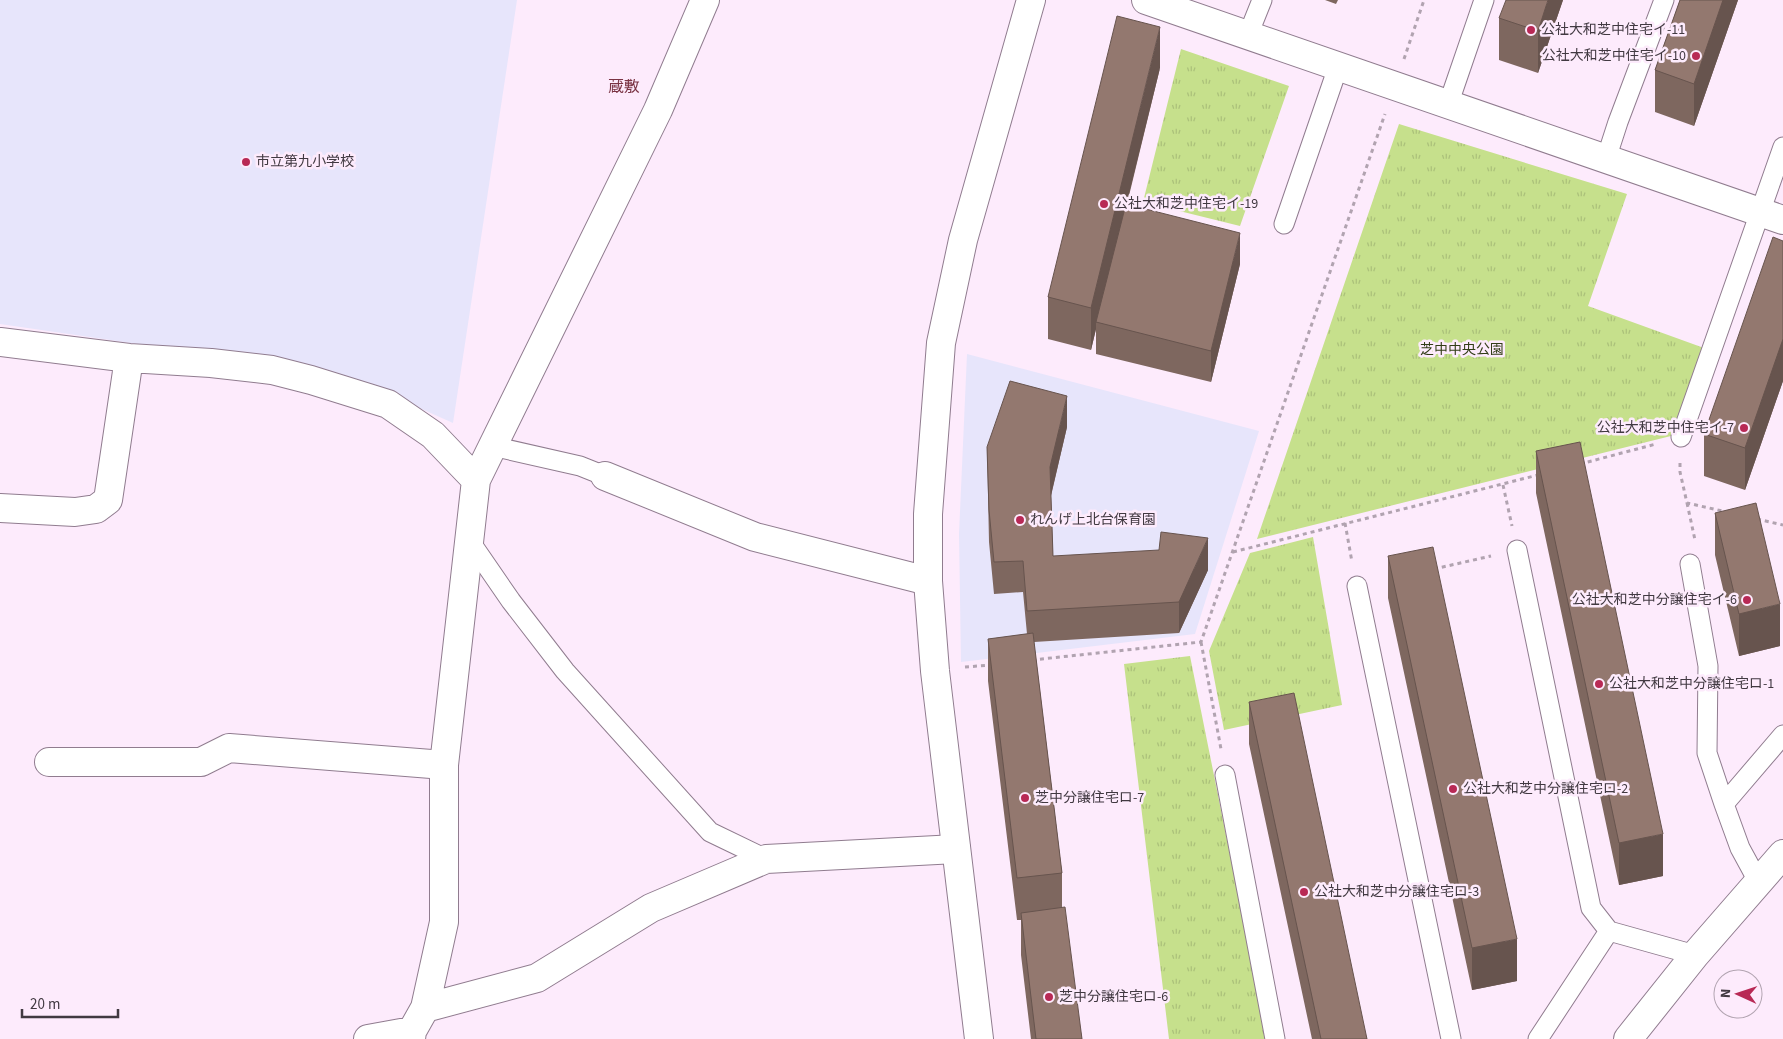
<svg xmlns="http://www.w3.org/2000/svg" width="1783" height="1039" viewBox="0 0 1783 1039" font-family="'Source Sans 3','Noto Sans JP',sans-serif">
<defs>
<pattern id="grass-tufts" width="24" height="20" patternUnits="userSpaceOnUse" patternTransform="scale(1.25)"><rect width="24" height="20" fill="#c6e08c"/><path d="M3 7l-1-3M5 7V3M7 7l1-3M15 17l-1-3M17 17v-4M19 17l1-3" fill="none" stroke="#abc17a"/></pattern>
</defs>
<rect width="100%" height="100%" fill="#fdebfc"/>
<path fill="#e7e5fb" d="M0,0H517L453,423L368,385L234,358L0,324Z
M967,354L1259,431L1195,634L961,662L959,534Z"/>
<path fill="url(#grass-tufts)" d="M1181,49L1289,86L1240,226L1143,202Z
M1399,124L1627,194L1588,306L1704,348L1675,435L1257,539Z
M1313,537L1342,705L1224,730L1209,651L1250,553Z
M1190,656L1267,1039H1169L1124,664Z"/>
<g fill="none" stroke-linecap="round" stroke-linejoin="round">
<defs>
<path id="service" d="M1248,35L1262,0
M1448,105L1484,0
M1606,159L1618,122L1664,0
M1284,224L1338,67
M1681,437L1783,147
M492,446L580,466L605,476
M469,540L511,601L565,671L710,832L766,859
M1517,550L1591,908L1609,931
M1690,564L1708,666L1707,753L1724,804
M1357,586L1451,1039
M1225,775L1275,1039
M1759,883L1740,848L1724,804L1783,735
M1538,1039L1609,931L1695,955"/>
<path id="minor" d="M0,342L129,358L211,363L272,370L311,380L388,404L433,435L476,480
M605,476L755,537L928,581
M0,508L75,512L96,509L108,500L129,358
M49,762H201L229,748L444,765
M425,1008L537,978L651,908L766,859L956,849
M368,1039L412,1031
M411,1039L412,1031L425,1008L444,922V765L476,480L658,110L705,0"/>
<path id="tertiary" d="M1146,0L1783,220
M979,1039L935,671L928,581V514L941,343L963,240L1031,0
M1628,1039L1695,955L1783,854"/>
</defs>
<use href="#service" stroke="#907c8f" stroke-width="21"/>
<use href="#minor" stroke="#907c8f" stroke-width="30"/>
<use href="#tertiary" stroke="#907c8f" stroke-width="30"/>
<path stroke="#b1a3b0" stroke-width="3" stroke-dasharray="4 4" stroke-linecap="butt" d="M1404,59L1424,0
M1680,463V472L1687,503L1727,512
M1580,464L1656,444
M1503,485L1512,526
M1687,503L1695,540
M1757,519L1783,525
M1345,523L1352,562
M1233,552L1538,475
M1434,569L1491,556
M1201,642L1221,749
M1032,660L1201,642L1385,114
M965,667L991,665"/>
<use href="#service" stroke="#fff" stroke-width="19"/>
<use href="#minor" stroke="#fff" stroke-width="28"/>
<use href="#tertiary" stroke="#fff" stroke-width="28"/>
</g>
<path fill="#7e675f" d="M1325,0H1338L1336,4Z
M1563,0L1538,73L1499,60V18Z
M1680,0H1738L1694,126L1655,112V70Z
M1160,68L1127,204L1240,264L1211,382L1096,354V329L1091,350L1048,339V297Z
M1783,241V381L1745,490L1704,476V434Z
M1067,427L1051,496L1053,556L1208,570L1179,633L1034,642L1062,873V907L1082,1039H1031L1021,955V920H1017L988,681V639L1027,634L1023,592L994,594L989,542L987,447Z
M1536,451L1663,876L1619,885L1536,493Z
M1715,513L1780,646L1739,656L1715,555Z
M1388,556L1517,981L1472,990L1388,598Z
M1249,702L1367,1039H1312L1249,744Z"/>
<path fill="#67544e" d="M1548,0H1563L1538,73V31Z
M1723,0H1738L1694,126V84Z
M1160,27V68L1097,323L1096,322V329L1091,350V308Z
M1240,233V264L1211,382V351Z
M1783,339V381L1745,490V448Z
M1067,396V427L1050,499V467Z
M1208,538V570L1179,633V602Z
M1780,604V646L1739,656V614Z
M1663,834V876L1619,885V843Z
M1517,939V981L1472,990V948Z"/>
<path fill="#93786f" stroke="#67544e" d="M1506,0H1548L1538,31L1499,18Z
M1680,0H1723L1694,84L1655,70Z
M1117,16L1160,27L1091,308L1048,297Z
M1126,204L1240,233L1211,351L1096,322Z
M1773,237L1783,241V339L1745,448L1704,434Z
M1010,381L1067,396L1050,467L1053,556L1159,550L1161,532L1208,538L1179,602L1027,611L1023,561L994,562L989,510L987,447Z
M1580,442L1663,834L1619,843L1536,451Z
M1756,503L1780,604L1739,614L1715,513Z
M1433,547L1517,939L1472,948L1388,556Z
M1033,633L1062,873L1017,878L988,639Z
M1294,693L1367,1039H1321L1249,702Z
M1065,907L1082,1039H1036L1021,913Z"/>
<g fill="#b82955" stroke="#fdebfc" stroke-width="2">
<circle cx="1531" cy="30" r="5"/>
<circle cx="1696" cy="56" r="5"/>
<circle cx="246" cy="162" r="5"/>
<circle cx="1104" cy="204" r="5"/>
<circle cx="1744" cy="428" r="5"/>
<circle cx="1020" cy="520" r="5"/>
<circle cx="1747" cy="600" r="5"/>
<circle cx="1599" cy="684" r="5"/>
<circle cx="1453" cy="789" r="5"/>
<circle cx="1025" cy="798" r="5"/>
<circle cx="1304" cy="892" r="5"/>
<circle cx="1049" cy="997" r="5"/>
</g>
<g text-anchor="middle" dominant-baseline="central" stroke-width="5" stroke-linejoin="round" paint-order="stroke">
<g font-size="14" fill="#413941" stroke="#fdebfc" text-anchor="start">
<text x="1541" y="30">公社大和芝中住宅イ-11</text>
<text x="1686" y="56" text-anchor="end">公社大和芝中住宅イ-10</text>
<text x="256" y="162">市立第九小学校</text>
<text x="1114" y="204">公社大和芝中住宅イ-19</text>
<text x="1734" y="428" text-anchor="end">公社大和芝中住宅イ-7</text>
<text x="1030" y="520">れんげ上北台保育園</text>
<text x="1737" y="600" text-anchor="end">公社大和芝中分譲住宅イ-6</text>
<text x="1609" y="684">公社大和芝中分譲住宅ロ-1</text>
<text x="1463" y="789">公社大和芝中分譲住宅ロ-2</text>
<text x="1035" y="798">芝中分譲住宅ロ-7</text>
<text x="1314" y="892">公社大和芝中分譲住宅ロ-3</text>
<text x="1059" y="997">芝中分譲住宅ロ-6</text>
</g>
<g font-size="14" fill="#323d16" stroke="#fdebfc">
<text x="1462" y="350">芝中中央公園</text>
</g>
<g font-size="16" fill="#7a3343" stroke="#fdebfc">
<text x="624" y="87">蔵敷</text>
</g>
</g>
<g transform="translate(1738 994) rotate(273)"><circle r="24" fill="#fdebfc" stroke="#b2a4b1"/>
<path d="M0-4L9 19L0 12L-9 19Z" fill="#b82955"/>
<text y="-8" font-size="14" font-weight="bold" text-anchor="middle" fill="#413941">N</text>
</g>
<path d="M22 1009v8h96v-8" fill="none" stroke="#413941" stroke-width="2.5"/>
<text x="30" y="1009" font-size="15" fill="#413941" stroke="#fdebfc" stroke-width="4" paint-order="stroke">20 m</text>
</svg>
